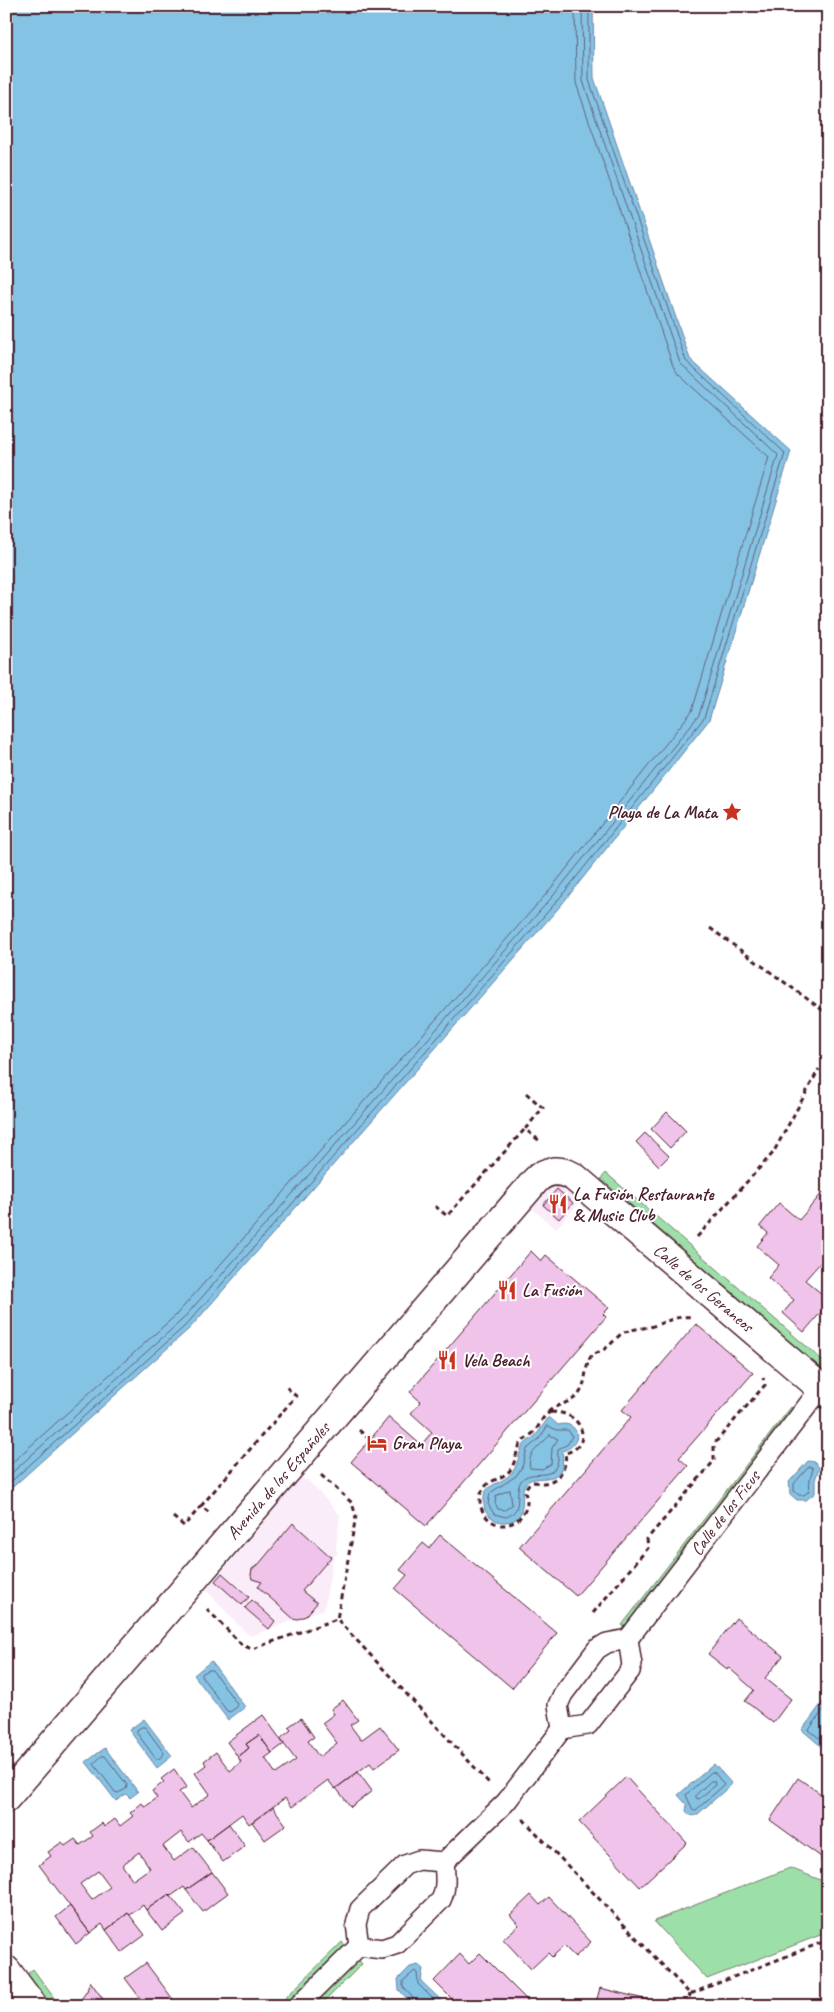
<svg xmlns="http://www.w3.org/2000/svg" width="834" height="2012" viewBox="0 0 834 2012" font-family="Caveat,sans-serif">
<rect width="100%" height="100%" fill="#fff"/>
<filter id="ink" filterUnits="userSpaceOnUse"><feTurbulence type="fractalNoise" baseFrequency=".02" numOctaves="2"/><feDisplacementMap in="SourceGraphic" scale="10" xChannelSelector="R" yChannelSelector="G"/><feConvolveMatrix kernelMatrix="1 2 1 2 8 2 1 2 1" color-interpolation-filters="sRGB"/></filter>
<g filter="url(#ink)">
<path fill="#faedf9" d="M545,1184L562,1185L582,1199L556,1229L524,1202Z
M301,1478L309,1481L340,1515L336,1548L338,1553L333,1558L324,1609L251,1636L246,1633L206,1590Z"/>
<path fill="#9ddfa9" stroke="#747f6a" d="M606,1173L828,1365V1376L601,1179Z
M791,1407L795,1410L626,1628L622,1625Z
M790,1868L828,1883V1932L707,1979L654,1921Z
M342,1942L347,1948L289,2006H277Z
M357,1958L362,1964L320,2006H309Z
M33,1969L60,2006H49L26,1975Z"/>
<path fill="#85c3e5" stroke="#6d819b" d="M6,6H593L594,78L690,359L791,451L709,720L562,904L190,1328L6,1493Z
M549,1417L558,1425C579,1419 585,1445 562,1451C568,1490 535,1472 526,1483C517,1493 532,1522 504,1522C495,1522 490,1517 485,1510C478,1480 501,1488 513,1471C519,1463 518,1454 523,1446C526,1441 531,1440 535,1436C540,1431 544,1423 549,1417Z
M808,1461L815,1462L819,1468L815,1480V1493L806,1500H797L790,1494L789,1482Z
M211,1661L245,1707L228,1720L194,1675Z
M828,1695V1737L821,1746L802,1730Z
M144,1719L172,1756L157,1768L129,1730Z
M105,1748L138,1792L130,1798L126,1794L116,1801L86,1762Z
M714,1764L732,1784L698,1814C693,1817 690,1816 686,1811L687,1805L678,1795Z
M418,1965L423,1969L421,1981L445,2004L443,2006H414L399,1990L398,1979L410,1967Z"/>
<g fill="none" stroke-linecap="round" stroke-linejoin="round">
<path stroke="#626175" stroke-width="1" d="M548,1426L557,1430H568L572,1436L568,1444L558,1449C557,1454 559,1459 557,1464C551,1482 530,1468 521,1481C513,1494 525,1510 506,1517L494,1514L488,1504L490,1493L516,1476L522,1467L527,1449L539,1439Z
M550,1435L558,1439L552,1448L551,1464L542,1469L530,1468C526,1453 542,1445 550,1435Z
M809,1467H812L813,1469L810,1479L809,1491L804,1495H799L794,1491V1484Z
M6,1468L176,1315L548,892L692,711L769,457L678,374L673,366L576,83L575,6
M6,1478L182,1320L553,896L699,715L778,455L680,363L583,81L582,6
M6,1486L186,1325L558,900L704,718L785,453L686,361L589,80V6
M510,1490L512,1505L505,1510L498,1509L495,1503L496,1496Z
M209,1670H212L237,1704V1707L230,1712L227,1711L202,1677V1674Z
M828,1703L809,1730L819,1738L828,1735
M142,1727H145L164,1753L159,1759H156L137,1733V1730Z
M102,1756H105L127,1785L126,1789L118,1793L115,1792L94,1764Z
M712,1772L715,1773L724,1785L696,1810H693L686,1795Z
M711,1781H714L715,1785L699,1799L696,1798V1795Z
M417,2006L416,2001L403,1987V1981L415,1971L417,1973L418,1984L440,2006"/>
</g>
<path fill="#f0c4ea" stroke="#4a1f2b" fill-rule="evenodd" d="M667,1112L686,1131L670,1148L651,1129Z
M645,1133L669,1156L659,1166L636,1142Z
M557,1189L573,1203L559,1219L543,1205Z
M823,1192L828,1196V1254L805,1280L828,1299V1304L804,1332L783,1313L794,1300L768,1278L779,1265L757,1246L768,1233L760,1226L779,1203L799,1220Z
M531,1251L541,1261L546,1255L609,1308L603,1314L606,1317L426,1526L351,1462L389,1417L421,1445L432,1432L411,1413L421,1402L410,1392Z
M696,1324L753,1373L679,1458L688,1466L576,1596L519,1547L631,1417L622,1410Z
M293,1523L331,1557L302,1591L317,1603L306,1616L295,1620L258,1587L262,1582L252,1579L251,1575L252,1569L259,1564Z
M440,1535L557,1633L512,1688L395,1589L407,1575L400,1570L423,1543L429,1548Z
M222,1573L249,1597L242,1605L215,1581Z
M252,1600L275,1621L269,1629L245,1608Z
M736,1618L783,1656L765,1678L791,1699L773,1723L745,1701L754,1690L728,1667L727,1669L708,1654Z
M343,1700L358,1720L350,1725L361,1740L380,1726L399,1750L374,1768L370,1763L335,1789L328,1780L292,1807L285,1798L249,1824L242,1814L207,1840L201,1833L189,1842L181,1832L163,1846L174,1861L193,1847L212,1872L186,1890L184,1887L171,1896L169,1894L146,1910L143,1905L130,1915L128,1913L106,1930L102,1924L90,1933L39,1865L51,1856L48,1852L62,1842L65,1846L75,1839L80,1845L93,1836L90,1832L102,1823L104,1827L115,1819L120,1826L133,1816L130,1813L142,1803L145,1807L157,1798L152,1791L164,1782L161,1779L174,1769L187,1787L179,1792L191,1808L210,1794L195,1773L206,1765L204,1761L216,1752L230,1771L241,1762L238,1757L249,1748L246,1744L259,1735L272,1753L265,1758L276,1774L296,1760L280,1739L291,1730L288,1727L301,1718L314,1737L308,1741L319,1757L337,1743L322,1723L334,1714L331,1709ZM139,1852L150,1868L133,1880L122,1865ZM98,1871L110,1887L92,1900L80,1884Z
M263,1715L284,1744L272,1753L259,1735L246,1744L249,1748L238,1757L227,1742Z
M358,1772L372,1791L351,1807L336,1788Z
M626,1777L687,1843L640,1887L579,1822Z
M798,1778L828,1799V1867L821,1862V1857L770,1820Z
M273,1807L286,1825L265,1840L252,1822Z
M229,1824L245,1846L223,1862L207,1840Z
M212,1872L228,1893L203,1912L186,1890Z
M169,1894L185,1914L162,1931L146,1910Z
M531,1895L540,1905L549,1897L591,1942L575,1957L564,1946L552,1957L548,1953L531,1969L503,1939L519,1925L510,1915Z
M70,1906L90,1933L76,1944L56,1917Z
M128,1913L145,1935L122,1952L106,1930Z
M480,1953L533,2006H459L434,1981L460,1954L469,1964Z
M146,1963L178,2006H146L125,1978Z
M90,1981L108,2006H76L87,1991Z
M600,1988L656,2002L655,2006H595Z"/>
<g fill="none" stroke-linecap="round" stroke-linejoin="round">
<defs>
<g id="lane">
<path id="s1" d="M628,1639L821,1388"/>
<path d="M628,1639L632,1665L630,1671L588,1725L562,1729L558,1705L563,1694L597,1649L607,1643Z"/>
<path d="M419,1860L444,1862C445,1875 447,1888 441,1900L397,1944L382,1949L359,1946L356,1924L360,1909L405,1865Z"/>
<path d="M444,1862L506,1802L562,1729"/>
<path d="M298,2006L359,1946"/>
</g>
<g id="street">
<path id="s2" d="M6,1798L535,1181C546,1169 561,1169 574,1177L828,1394"/>
<path d="M6,1970L33,2006"/>
</g>
</defs>
<use href="#lane" stroke="#4a1f2b" stroke-width="22"/>
<use href="#street" stroke="#4a1f2b" stroke-width="31"/>
<path stroke="#4a1f2b" stroke-width="3" stroke-dasharray="5 4" stroke-linecap="butt" d="M710,928L828,1014
M526,1093L543,1108L525,1129L541,1142
M435,1206L447,1216L525,1129
M697,1237L773,1153L819,1069
M548,1412C558,1403 570,1404 578,1395C587,1385 584,1369 590,1358C593,1353 598,1353 603,1350C610,1346 614,1340 620,1335C630,1328 640,1329 650,1327C664,1323 677,1315 691,1317
M551,1412C558,1412 565,1413 571,1417C588,1428 585,1449 565,1453C568,1467 559,1481 544,1483C540,1483 536,1482 532,1482C529,1483 526,1487 525,1491C525,1494 527,1498 527,1502C527,1514 514,1526 502,1525C484,1523 474,1502 484,1488C492,1477 508,1479 513,1465C516,1459 516,1453 519,1447C522,1440 527,1438 532,1434C540,1428 541,1415 551,1412Z
M359,1430L370,1440
M321,1475L352,1503L356,1516L337,1619
M201,1506L296,1396L285,1386
M173,1517L184,1526L201,1506L211,1514
M207,1609L242,1645L252,1649L337,1619L490,1784
M593,1613L648,1548L647,1539L714,1461V1444L765,1385L763,1378
M523,1819L690,1994L828,1940
M687,2006L690,1994"/>
<use href="#lane" stroke="#fff" stroke-width="19"/>
<use href="#street" stroke="#fff" stroke-width="28"/>
</g>
</g>
<defs>
<symbol id="sight-bare" viewBox="-9 -9 18 18"><path d="M0-6L1.8-2.2L6-1.7L2.9 1.2L3.7 5.4L0 3.3L-3.7 5.4L-2.9 1.2L-6-1.7L-1.8-2.2Z" fill="#c8321e" stroke="#fff" stroke-width="2.5" paint-order="stroke"/></symbol>
<symbol id="restaurant-bare" viewBox="-9 -9 18 18"><path d="M-5-6h1v4h1v-4h1v4h1v-4h1v5L-1.5 .5V6h-2V.5L-5-1ZM5-6V6H3V1.5H1.5Q1.5-4 5-6Z" fill="#c8321e" stroke="#fff" stroke-width="2.5" paint-order="stroke"/></symbol>
<symbol id="hotel-bare" viewBox="-9 -9 18 18"><path d="M-6-4.5h1.5V1H6V5H4.5V3h-9V5H-6ZM-4 0a1.8 1.8 0 1 1 3.6 0ZM.5 0V-2.5h3Q6-2.5 6 0Z" fill="#c8321e" stroke="#fff" stroke-width="2.5" paint-order="stroke"/></symbol>
</defs>
<g fill-rule="evenodd">
<use href="#sight-bare" x="718" y="798" width="28" height="28"/>
<use href="#restaurant-bare" x="544" y="1190" width="28" height="28"/>
<use href="#restaurant-bare" x="493" y="1276" width="28" height="28"/>
<use href="#restaurant-bare" x="433" y="1346" width="28" height="28"/>
<use href="#hotel-bare" x="363" y="1429" width="28" height="28"/>
</g>
<g text-anchor="middle" dominant-baseline="central" stroke-width="4" stroke-linejoin="round" paint-order="stroke">
<g font-size="18" font-weight="bold" fill="#4a1f2b" stroke="#fff" text-anchor="start">
<text x="717" y="812" text-anchor="end">Playa de La Mata</text>
<text x="573" y="1194">La Fusión Restaurante<tspan x="573" dy="21">&amp; Music Club</tspan></text>
<text x="522" y="1290">La Fusión</text>
<text x="462" y="1360">Vela Beach</text>
<text x="392" y="1443">Gran Playa</text>
</g>
<g font-size="18" fill="#4a1f2b" stroke="#fff">
<text stroke="none"><textPath href="#s2" startOffset="1026">Calle de los Geraneos</textPath></text>
<text stroke="none"><textPath href="#s2" startOffset="418">Avenida de los Españoles</textPath></text>
<text stroke="none"><textPath href="#s1" startOffset="159">Calle de los Ficus</textPath></text>
</g>
</g>
<rect width="834" height="2012" fill="none" stroke="#fff" stroke-width="25"/>
<rect x="12" y="12" width="809" height="1987" fill="none" stroke="#4a1f2b" stroke-width="2" filter="url(#ink)"/>
</svg>
